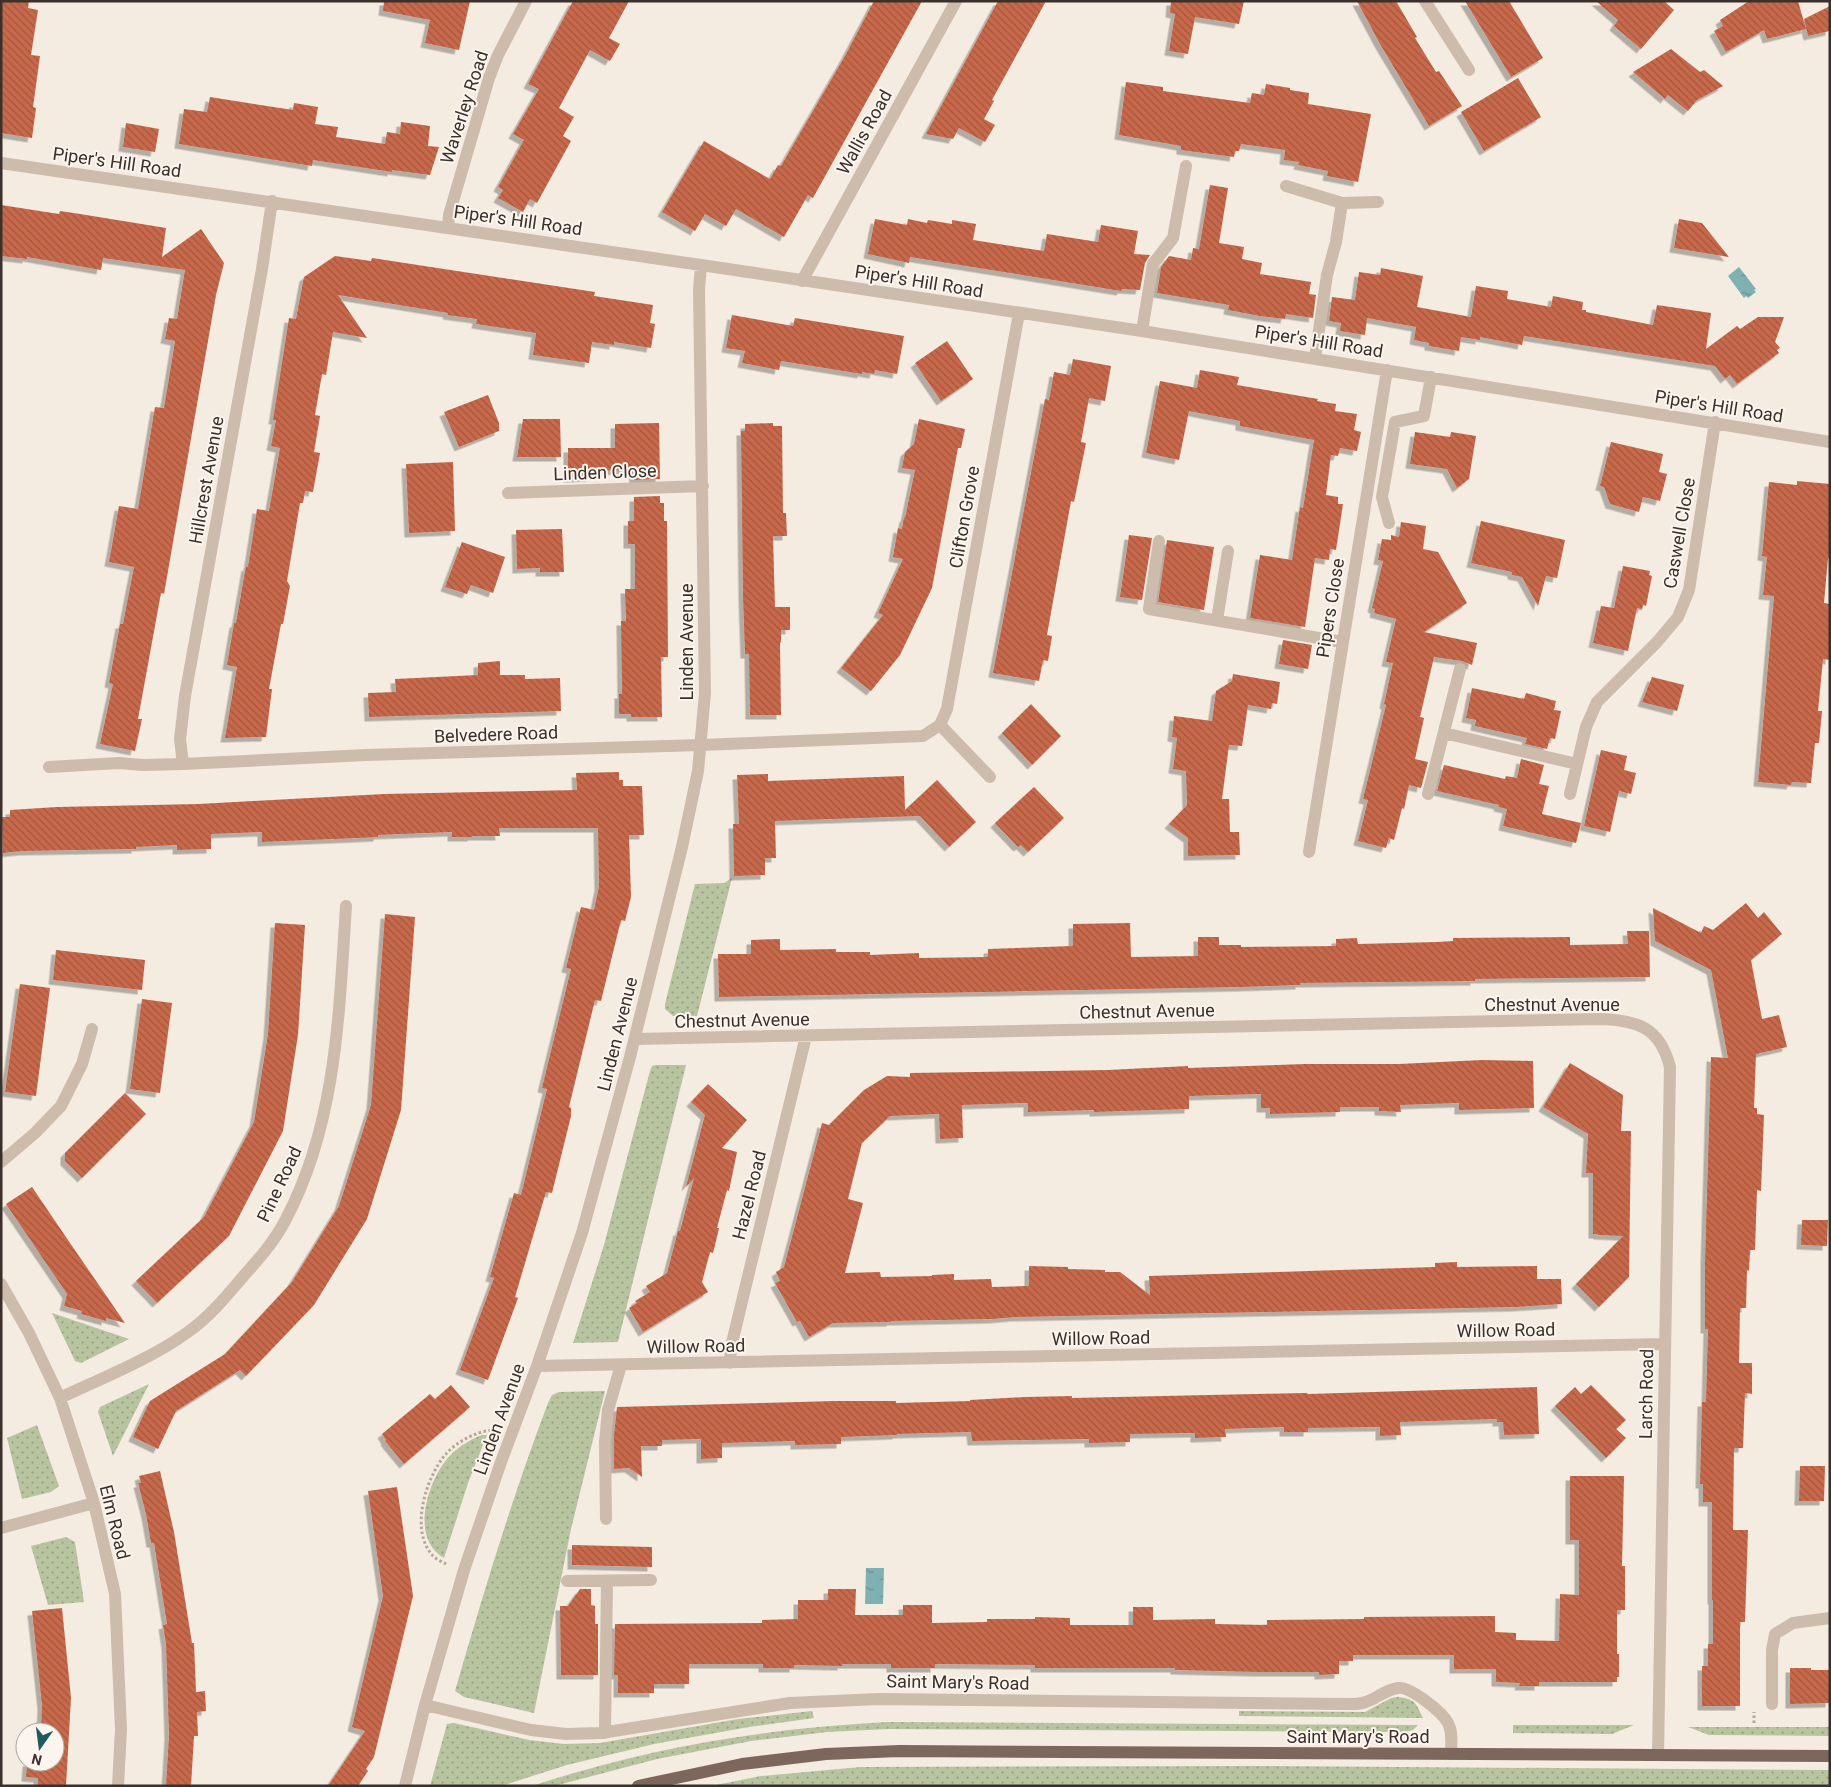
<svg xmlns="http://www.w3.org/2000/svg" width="1831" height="1787" viewBox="0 0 1831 1787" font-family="Roboto,sans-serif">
<defs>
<pattern id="grass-dots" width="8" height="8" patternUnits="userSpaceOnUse" patternTransform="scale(1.25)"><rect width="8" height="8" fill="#b8c4a0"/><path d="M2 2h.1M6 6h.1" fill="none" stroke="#97a083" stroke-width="1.8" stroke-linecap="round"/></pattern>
<pattern id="water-ripples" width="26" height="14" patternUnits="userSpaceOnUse" patternTransform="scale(1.25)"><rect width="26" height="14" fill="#7fb0b2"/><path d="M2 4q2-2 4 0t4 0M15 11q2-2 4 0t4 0" fill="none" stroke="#699091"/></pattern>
<pattern id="building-back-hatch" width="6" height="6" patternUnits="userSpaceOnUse" patternTransform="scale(1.25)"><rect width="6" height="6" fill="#c8694b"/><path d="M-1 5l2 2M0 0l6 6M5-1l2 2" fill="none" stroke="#a4573f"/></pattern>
<filter id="shadow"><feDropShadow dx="-4.5" dy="4.5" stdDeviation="0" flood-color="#0004"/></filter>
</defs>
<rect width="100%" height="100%" fill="#f4ebe1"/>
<path fill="url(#grass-dots)" d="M732,878L697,1016H673L665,1009V1004L695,884L724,883Z
M656,1065H686L618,1342L573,1343L604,1245L650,1071L652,1066Z
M52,1313L129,1339L81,1363L75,1361Z
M149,1384L113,1456L98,1412L100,1407Z
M605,1391L571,1529L534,1713L464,1697L455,1691C483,1594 512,1498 548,1403L552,1395L559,1392Z
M37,1425L59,1486L51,1492L22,1499L7,1438Z
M482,1435H487L468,1483L444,1558C410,1539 427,1483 447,1459C456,1448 469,1440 482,1435Z
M66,1537L75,1542L84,1602L48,1605L31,1546Z
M1398,1697C1416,1699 1416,1704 1423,1718L1239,1716V1711L1365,1712L1391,1698Z
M812,1711L814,1718L749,1727L654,1744L567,1765L501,1786H430L447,1724L454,1723L529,1740L564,1744L600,1743L738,1719Z
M887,1722L1418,1725L1413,1730L1405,1732L888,1729L827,1732L751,1741L657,1759L554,1786H532C646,1748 767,1728 887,1722Z
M1513,1725H1634L1612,1734L1513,1733Z
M1688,1727H1830V1736L1709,1735Z
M1256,1766L1830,1770V1786H711L761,1776L861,1767Z"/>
<path fill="url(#water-ripples)" d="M1739,267L1756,289L1754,290L1756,292L1748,298L1746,296L1744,298L1728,276Z
M866,1568H884L883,1604H865Z"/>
<path fill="url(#building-back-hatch)" filter="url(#shadow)" d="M1,1H29L28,8L38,10L31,55L40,56L33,107L36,108L32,138L1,133Z
M384,1H470L459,50L425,43L430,20L383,11Z
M573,1H629L609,38L620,44L610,61L590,50L559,108L574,117L563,136L571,141L537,203L530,199L523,212L498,198L503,190L498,187L524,140L513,134L539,89L528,84Z
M874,1H922L813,198L808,195L784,237L736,209L726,226L705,214L695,231L662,212L704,141L770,179L778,165L781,166L845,56Z
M998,1H1046L992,100L994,101L984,119L995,125L985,142L959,128L953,139L926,134Z
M1171,1H1244L1239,24L1195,17L1188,54L1169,51L1175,14L1170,13Z
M1357,1H1396L1417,37L1415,38L1436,72L1439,71L1462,106L1429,126L1380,44Z
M1465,1H1509L1543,58L1511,77Z
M1596,1H1664L1674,10L1641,49L1614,26L1618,20Z
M1749,1H1798L1806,29L1767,39L1764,30L1726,52L1714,31L1723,26L1720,20Z
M1830,6V31L1808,36L1804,19Z
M1671,49L1700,72L1704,70L1723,86L1697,100L1688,111L1668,95L1665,99L1633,72Z
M1518,78L1541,117L1484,151L1461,112Z
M1126,82L1163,87V91L1250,103L1252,93L1264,95L1266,84L1290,88V90L1309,93L1308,104L1371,114L1358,182L1327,176L1328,171L1298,165L1299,162L1284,160L1285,150L1241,144L1239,151H1235L1234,157L1181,150V146L1119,135Z
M210,97L293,110L294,103L318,107L315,124L338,127L336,137L385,144L387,132L400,134L401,122L430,126L428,146L439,147L430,175L392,170V172L313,160L312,166L179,144L184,109L207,112Z
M126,123L159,129L155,152L123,147Z
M1210,185L1228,188L1219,243L1244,247L1242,259L1262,263L1260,274L1311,282L1309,294L1316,295L1313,318L1286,314L1285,319L1260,316L1228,310L1229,305L1157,293L1161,267L1169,256L1191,260L1193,248L1199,249Z
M1,205L59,214L60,211L80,214L166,228L162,257L201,229L224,263L216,295L164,594L161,593L138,719H142L135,751L100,744L113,684L109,683L120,624H123L134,567L109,562L119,506L138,509L155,407L164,408L169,378L175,341L165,339L169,318L177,319L185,270L103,258L101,270L27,257V259L1,256Z
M875,219L907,225L908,219L927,223L928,220L952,224V220L976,224L973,240L1044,251L1047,234L1098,242L1101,225L1138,231L1134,254L1150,255L1145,263L1140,290L1122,289L1121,291L910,257L909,263L868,254Z
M1679,219L1702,223L1729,257L1674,248Z
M335,256L371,261L372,258L536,283L595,292L594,296L653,305L650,323L655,324L651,348L614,342V345L592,342L589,363L533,355L536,333L476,324L477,319L447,315L448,313L338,295L367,338L333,332L326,375L322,374L315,415L320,416L314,452L320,453L313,492L305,491L303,503H300L287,581L290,586L283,624H281L269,689H272L266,737L225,738L237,667L227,665L234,623H236L246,566L248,567L257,509L269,511L280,448L271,446L276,420H273L289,318L296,319L304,277Z
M1381,268L1423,276L1417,307L1471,317L1476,286L1508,291L1507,299L1551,307L1553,296L1583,302L1582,310H1586V312L1653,325L1657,305L1711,313L1706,349L1737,326L1740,329L1758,317H1784L1775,342L1780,348L1777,350L1779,353L1737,384L1730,375L1725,379L1715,366L1524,336L1522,345L1480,337V340L1461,337L1459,351L1429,346V343L1414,340L1416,327L1367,318L1365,335L1340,331L1341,323L1329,321L1332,297L1355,300L1359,272L1380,275Z
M732,315L793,326L795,318L904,336L897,374L875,370L874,374L862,372V374L781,361L779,370L742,363L745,351L726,348Z
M947,341L973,379L941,401L915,363Z
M1073,359L1111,366L1105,401L1089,398L1081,442L1086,443L1074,502L1071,501L1047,635L1052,636L1048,661L1043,660L1039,681L993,673L1045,399L1049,400L1054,372L1070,375Z
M1200,370L1239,377L1237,385L1318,399L1317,401L1336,404L1335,411L1357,414L1354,430L1361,432L1357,451L1340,448L1338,456L1331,455L1326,495L1338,497V504H1343L1336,550L1330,549L1329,560L1315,558L1305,627L1250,618L1260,555L1292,560L1300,507L1303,508L1314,440L1240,426V421L1189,411L1179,460L1146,453L1160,381L1197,388Z
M488,395L499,423V431L459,447L444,412Z
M523,419H560L561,457H517Z
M919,419L965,429L961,448H958L932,588L900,655L871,691L841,668L883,615L878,613L903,559L893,557L898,528L902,529L904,517L905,518L915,470L902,468L905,452L914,444Z
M659,423L660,479L634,480L633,470L591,471V477L568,478V448H615V424Z
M773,423V426H782L783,513H786L787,536H773L775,607H790V630H781V642L780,643L781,715H750L749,654H745L743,596L741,431H745V424Z
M1415,432L1450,437L1451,432L1476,436L1469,479L1457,488L1447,469L1410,464Z
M1611,442L1663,454L1659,472L1667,474L1660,501L1643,497L1639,512L1610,504L1604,487L1600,486Z
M453,462L455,531L409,533L406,464Z
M1797,481L1830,484V558H1828L1824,603L1830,604V660L1823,659L1818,711H1822L1819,743H1815L1811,783L1792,782L1791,785L1758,782L1774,596L1763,595L1767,557L1762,556L1769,482L1797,485Z
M660,496V503H664V521H667L668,657H661L662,717H631V714H619V694H622L621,621H626L625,589H635V544H628V521H634V497Z
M1481,521L1565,540L1557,578L1546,576L1538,606L1522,577L1512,575V572L1471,563Z
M1401,522L1426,526L1423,549L1438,552L1467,603L1424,632L1477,643L1472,665L1462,661L1434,657L1420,717L1424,718L1415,759L1428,762L1421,788L1409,785L1404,809L1402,808L1394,840L1389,838L1386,848L1358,841L1368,800L1363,799L1386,705L1384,704L1393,663L1386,662L1396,619L1374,613L1375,609L1372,608L1383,561L1378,560L1382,539L1391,540V535L1399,537Z
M562,529L564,572H540V568L517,569L516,530Z
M1129,535L1152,538L1142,600L1120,597Z
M1167,540L1214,547L1204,610L1158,602Z
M462,542L505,557L493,593L471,585L467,594L445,587Z
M1623,566L1650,571L1649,575L1652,576L1646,606L1643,605L1642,609L1637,608L1628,651L1593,643L1601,606L1614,608Z
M1283,640L1312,645L1308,669L1279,664Z
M500,661V675H525V679L560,678L561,711L369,717L368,693L396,692L395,679L478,675V663Z
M1233,674L1280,682L1277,704L1272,703L1271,709L1248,705L1242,746L1229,745L1222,799H1229L1230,832H1239L1240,855L1188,856V838L1169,824L1187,805L1186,771L1173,769L1177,738L1172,737L1174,716L1212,721L1216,691L1232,681Z
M1652,677L1684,685L1677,711L1642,702Z
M1472,688L1524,699L1526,693L1556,701L1554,710L1561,711L1555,739L1550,738L1547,749L1525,744L1527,738L1475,726L1476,720L1466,718Z
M1031,704L1061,736L1032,765L1002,733Z
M1601,750L1627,756L1624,770L1636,773L1631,794L1619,791L1610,832L1584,826Z
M1521,759L1544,765L1539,784L1549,786L1542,814L1581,823L1576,843L1503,826L1507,809L1498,807L1499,805L1437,791L1444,765L1505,779L1506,776L1517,778Z
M619,772V780H623V786H642L644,835H629L631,897L625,921L621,920L601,1001L595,1000L569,1107L571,1108V1116L552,1193L546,1192L515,1297L518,1298L488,1380L460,1370L494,1278L490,1277L514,1193L521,1195L547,1089L542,1088L571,969L566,968L581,907L594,910L599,886L598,828H499L500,836H472V837H452V832L378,835V837L358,838L262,842V832L211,834V849L177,850V845L136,847V849L23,851L3,853L2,817H10V810L57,807L199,804L384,794L577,790L576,773Z
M768,774V781L904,776L905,810L937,780L976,822L949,847L920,816L775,821L776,858H765V875L734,876L733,824H739L737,775Z
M1034,787L1064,818L1028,852L1021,845L1018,847L995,823Z
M1746,903L1758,918L1764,912L1782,934L1751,960L1762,1019L1779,1015L1787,1047L1756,1054L1754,1108H1757V1114L1764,1115L1761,1191L1757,1190L1755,1250H1750L1749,1271L1747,1270L1746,1308H1740L1739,1363H1752V1394L1745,1393L1743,1448H1734L1733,1530H1748L1745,1622H1740V1706H1702V1666H1708V1644H1713V1600H1712V1502H1703V1484H1700L1702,1402H1706L1708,1329H1705V1262L1711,1057L1728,1058L1711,970L1655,941L1653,908L1701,933L1704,926L1713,930Z
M385,914L415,917L401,1110L367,1219L314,1305L246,1376L240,1370L176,1411L158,1449L133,1437L150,1401L225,1354L292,1282L339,1206L371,1105Z
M275,923L305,925L298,1035L283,1131L229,1236L157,1303L136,1281L204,1217L254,1122L268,1034Z
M1130,923L1131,957L1198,956V937H1219V945H1241V947L1336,946V939L1357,938L1358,944L1437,942L1453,941V938L1570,937V945L1628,944L1627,931H1649L1650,977L1475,979V981L1300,983V985L1241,987L719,997L718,954H751V940L780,939V950L836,949V952H870V955L919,953V958L988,957V949L1073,946V924Z
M56,950L145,960L142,990L53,980Z
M20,984L50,988L36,1096L5,1092Z
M142,999L172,1003L160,1093L130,1089Z
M1482,1060L1533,1061L1534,1108L1459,1110V1103L1400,1105L1401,1112L1379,1111V1107H1340V1112L1270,1114V1108H1261V1094L1189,1096V1109L1094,1112V1110L1028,1112V1103L962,1105L963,1138L940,1139L939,1114L890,1116L862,1143L848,1199L863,1203L845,1273L880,1272L881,1277L932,1276V1275L954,1274V1280L991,1279L992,1287L1029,1286V1266L1068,1267V1269L1105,1270V1272H1120L1150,1295L1149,1276L1435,1267V1263L1457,1262V1267L1537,1266V1279H1561L1562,1304L1516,1307L1015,1317L993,1319L891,1321V1322L833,1323L809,1337L800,1321L797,1322L775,1283L780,1281L776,1272L784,1267L822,1123L829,1125L864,1090L887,1076L910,1077V1073L1108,1070L1188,1066V1068L1305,1064H1399Z
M1570,1063L1623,1095L1621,1131H1631L1629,1277L1599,1307L1576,1284L1623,1236L1598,1235V1234H1593V1173H1586L1588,1134L1543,1107Z
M708,1084L747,1120L722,1148L737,1152L729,1191L727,1190L717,1228H719L716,1241L713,1253L710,1252L702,1282L708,1292L643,1332L629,1308L637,1303L635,1301L650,1292L646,1286L667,1273L678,1231H680L694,1178L686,1187L705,1115L691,1102Z
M125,1093L146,1114L82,1178L65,1161V1153Z
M32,1187L70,1243L125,1323L106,1318V1321L81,1314L82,1311L64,1306L67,1294L6,1204Z
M1802,1220H1828L1827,1246L1801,1245Z
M451,1385L470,1407L404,1464L385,1441L386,1440L382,1434L430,1394L435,1399Z
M1591,1385L1626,1420L1616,1429L1626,1438L1606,1458L1555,1406L1575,1387L1581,1394Z
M1537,1387L1539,1434L1504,1435L1503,1422H1497V1419L1400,1422L1401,1435L1380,1436V1427L1308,1428V1432H1284V1427L1225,1429L1226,1437L1195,1438V1433L1130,1434V1442L1089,1443V1439L972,1441L971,1432L897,1434V1435L841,1437V1444L795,1445V1441L722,1443V1458L701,1459V1439L662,1440V1446H641L642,1477L629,1468L614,1469V1435L617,1407L835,1401H896V1403L970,1401V1400L1026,1397L1072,1396V1398L1307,1393L1308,1394Z
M1800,1466H1825L1824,1501H1799Z
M160,1471L174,1532L192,1643H194L196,1692L205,1691L206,1711L197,1712L198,1736H194L191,1786H166L169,1735L166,1644L163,1625L167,1624L154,1543H151L146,1514L138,1483H141L139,1476Z
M1570,1476H1624L1622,1566H1625V1610H1617V1654H1619V1677H1617V1682H1539V1686H1519L1520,1683L1496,1682V1669H1454V1655H1353V1661H1339V1674L1319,1675V1672H1259L1175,1670V1668H1035V1665L935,1664V1668H891V1664H842V1666L794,1665V1668H763V1664H689V1684H654V1693H618V1675H614L615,1624L762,1623V1620L798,1619V1600H828V1589H856L855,1615H903V1605H932V1623L987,1622V1619H1035V1617L1070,1618V1625H1133V1607H1153V1620L1215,1619V1624L1267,1625V1620L1364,1619V1617L1495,1616V1632L1516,1633V1640L1559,1641L1560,1594L1579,1595V1540H1570Z
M397,1487L413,1596L374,1757L366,1769L368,1771L358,1786H328L365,1731L352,1727L383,1596L368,1491Z
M572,1545L652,1547V1567L572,1565Z
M580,1589H591V1605L595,1606V1624H598V1675H561L560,1606H568Z
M62,1608L71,1698L66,1786H38V1778L26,1777L27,1762H55V1732H29V1730H41L42,1705L32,1611Z
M1790,1668H1811V1670H1830V1703L1790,1704Z"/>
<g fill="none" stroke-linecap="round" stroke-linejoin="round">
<path stroke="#b9a596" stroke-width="3" stroke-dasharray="2.5 2.5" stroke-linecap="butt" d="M446,1564C442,1562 436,1559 433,1556C409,1530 426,1478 445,1455C456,1442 475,1432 492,1430
M1754,1723V1712"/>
<path stroke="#cdbbac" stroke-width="12" d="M1425,1L1469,70
M1,163L701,265L1142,331L1830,442
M1286,186L1342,203L1336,242L1327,275L1315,358
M1342,203L1378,202
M448,228L449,215L489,78L498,55L526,1
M802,281L956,1
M1142,331L1153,264L1173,238L1186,166
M508,493L703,486
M1389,523L1382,497L1395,422L1424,416L1431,377
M1159,541L1149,609L1342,642
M1217,620L1228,551
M940,725L947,709L1019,313
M940,725L990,777
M1444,733L1577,764
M183,764L180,739L185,696L262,269L272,201
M49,767L119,763L143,765L183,764L366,755L701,745L923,736L940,725
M1428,794L1460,669
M1570,794L1586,727L1597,702L1657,642L1678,617L1689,590L1715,422
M1309,852L1387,370
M635,1039L1599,1019C1637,1020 1660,1027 1670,1067L1658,1755
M1,1162L35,1133L61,1106L82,1064L92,1029
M1,1284L29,1333L60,1398L94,1503L115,1594L121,1729L118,1786
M730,1363L731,1347L806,1036
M537,1366L1665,1344
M60,1398C102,1378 151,1359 188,1332C208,1318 225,1298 241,1279C258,1260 275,1241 286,1219C337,1122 339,1012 346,906
M606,1519L605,1442L608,1410L621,1365
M1,1528L94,1503
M567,1581L651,1580
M1772,1704V1650L1775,1634L1793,1623L1830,1618
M425,1705L531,1730L566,1734L601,1733L790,1703L878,1699L1351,1704C1354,1704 1359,1704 1362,1703C1375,1701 1383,1690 1398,1688C1410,1686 1442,1712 1448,1723C1453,1732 1451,1743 1451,1754
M605,1733L607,1581
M405,1786L425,1705L464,1570L501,1462L537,1366L582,1233L630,1057L682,847L698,771L705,693L699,290L701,265"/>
<path stroke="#7d675c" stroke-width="12" d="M638,1786L742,1764L826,1754L899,1751L1830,1756"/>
</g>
<g text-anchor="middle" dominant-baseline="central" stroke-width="4" stroke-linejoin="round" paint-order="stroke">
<g font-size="18" fill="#3b302b" stroke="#fbf5ee">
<text transform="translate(464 107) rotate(-72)">Waverley Road</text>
<text transform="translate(864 132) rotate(-61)">Wallis Road</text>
<text transform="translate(117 162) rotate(8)">Piper's Hill Road</text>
<text transform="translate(518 220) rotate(8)">Piper's Hill Road</text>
<text transform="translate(919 281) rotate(9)">Piper's Hill Road</text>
<text transform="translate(1319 341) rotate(9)">Piper's Hill Road</text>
<text transform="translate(1719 406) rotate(9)">Piper's Hill Road</text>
<text transform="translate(605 472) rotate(-2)">Linden Close</text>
<text transform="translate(206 480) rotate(-80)">Hillcrest Avenue</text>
<text transform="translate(964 517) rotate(-80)">Clifton Grove</text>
<text transform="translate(1679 533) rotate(-80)">Caswell Close</text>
<text transform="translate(1330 608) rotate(-81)">Pipers Close</text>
<text transform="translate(686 642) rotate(-90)">Linden Avenue</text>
<text transform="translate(496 734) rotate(-2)">Belvedere Road</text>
<text x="1552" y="1004">Chestnut Avenue</text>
<text transform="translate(1147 1011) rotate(-1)">Chestnut Avenue</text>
<text transform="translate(742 1020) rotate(-1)">Chestnut Avenue</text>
<text transform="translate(617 1034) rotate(-76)">Linden Avenue</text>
<text transform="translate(279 1184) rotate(-65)">Pine Road</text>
<text transform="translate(749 1195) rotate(-76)">Hazel Road</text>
<text transform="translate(1506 1330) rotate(-1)">Willow Road</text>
<text transform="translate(1101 1338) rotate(-1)">Willow Road</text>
<text transform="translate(696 1346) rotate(-1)">Willow Road</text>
<text transform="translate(1646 1394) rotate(-89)">Larch Road</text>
<text transform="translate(499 1419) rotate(-70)">Linden Avenue</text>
<text transform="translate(115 1522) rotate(76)">Elm Road</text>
<text transform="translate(958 1682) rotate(1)">Saint Mary's Road</text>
<text x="1358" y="1736">Saint Mary's Road</text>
</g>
</g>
<rect width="1831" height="1787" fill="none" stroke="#3b302b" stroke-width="5"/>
<g transform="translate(40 1747) rotate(194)"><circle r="24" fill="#fbf5ee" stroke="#aea6a0"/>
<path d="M0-4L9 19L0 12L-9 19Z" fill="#1f5a5e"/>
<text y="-8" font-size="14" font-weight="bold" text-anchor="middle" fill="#3b302b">N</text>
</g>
</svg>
